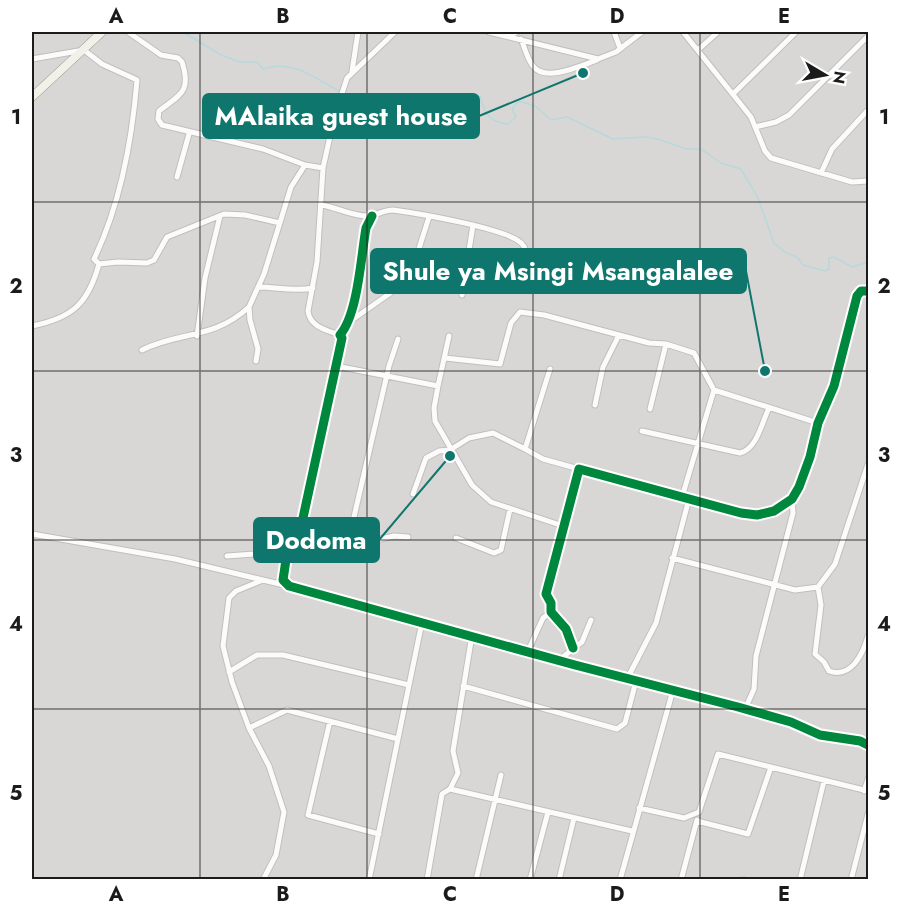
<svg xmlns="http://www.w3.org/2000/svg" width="900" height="911" viewBox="0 0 900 911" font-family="Jost,sans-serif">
<rect width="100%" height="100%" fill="#e9e7e4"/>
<path fill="#d8d7d5" d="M32,32H868V879H32Z"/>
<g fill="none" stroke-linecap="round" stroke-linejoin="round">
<path stroke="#b8d8dc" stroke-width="1.5" d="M183,32L221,55L240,62H257L263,69C292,59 315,78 339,91
M343,94L354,103L381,104L431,95L441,100L435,109L437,123L451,131L480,96C485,114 489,122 508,124L516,117L512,109L519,101L535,106L551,120L567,117L613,139L645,137L658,139L686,149H701L721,163L741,169L758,198L774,243L786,253L797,257L803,265L825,271L829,269V258L834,257L852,267L868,262"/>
<defs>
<path id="minor" d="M128,32L161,55L178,58L182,62C192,93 179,95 159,111L158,119L162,125L263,149L305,165
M489,32L598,59L616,52L642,32
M614,32L620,48
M683,32L751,117L765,151L771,158L852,182L868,181
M509,36L517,32
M521,39C525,48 527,59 533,66C545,83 582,65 597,60
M699,49L718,32
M32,59L84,50L102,64L137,80C132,141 121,203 94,259L99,264C88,304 72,318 32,326
M352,71L358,32
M734,93L796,32
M755,127L776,122L789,115L868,36
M323,168L317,262L308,311C310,327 326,330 340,335
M821,173L832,149L868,110
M177,177L189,134
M321,205C337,207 352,217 370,216C377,215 384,210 393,210C415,213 513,229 523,245C525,247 525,250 526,253C543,257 557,250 573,252
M372,216L366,228C361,256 358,314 340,335L342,338L298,541L288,546L283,580L289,586L575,665L738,707L791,722L820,735L860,741L868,745
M99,264L118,262L147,263L154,260L167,237L224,214L245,215L280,223
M258,287C277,287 294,292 313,288
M522,290L526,253
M462,295L473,225
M349,322L409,280L429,217
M197,336L205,278L220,216
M142,350C180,331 213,340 249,307
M445,358L500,364L511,323L520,312L544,315L649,343L666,344
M256,361L258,349L250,320L249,307L264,274L291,187L305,165L323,168L334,118L347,78L395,32
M336,366L438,386L434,408L435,421L472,485L491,502L557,524H566
M438,386L449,336
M595,405L603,367L619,335
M650,409L666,344L694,353L714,390L818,423
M642,431L740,453C757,449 762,422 769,408
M525,449L543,459L579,469
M413,494L426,458L439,451L450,450L469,438L493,433L525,449L550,369
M682,497L714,390
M32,534L175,559L288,586
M456,538L494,553L501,550L510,509
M347,547L389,366L398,339
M227,556L254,554L289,541L303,540L341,548L394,536L408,537
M672,558L795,590L818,587L835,564L868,464
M263,580L236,591L229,598L223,646L232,682L249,728L269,766L284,812L276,855L263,880
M818,587L821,605L815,654L824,662L829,671C851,679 863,654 868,636
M573,648L566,629L551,612V603L546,594L579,469L741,513L757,515L774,511L792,499L799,487L810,457L818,423L834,386L857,296L861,291H868
M528,651L543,618L551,612
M559,660L582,642L591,620
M229,672L257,655H283L409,685
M627,679L656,623L689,499
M463,686L617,729L625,723L636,681
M745,709L754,689L756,656L793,513L792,499
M330,721L308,815L379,834
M249,728L287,710L398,739
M450,789L632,831
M864,791L868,779
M639,808L684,818L699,812L718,754L868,791
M697,821L748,834L771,767
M369,880L422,622
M427,880L442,794L450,789L458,773L453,751L472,635
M476,880L501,775
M530,880L548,812
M559,880L574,818
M620,880L673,690
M681,880L697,820
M741,880H745
M800,880L824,781
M851,880L868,814"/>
<path id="secondary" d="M32,97L102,32"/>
</defs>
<use href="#minor" stroke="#c0bfbe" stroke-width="7"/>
<use href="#secondary" stroke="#92917e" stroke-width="9"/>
<use href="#minor" stroke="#fcfbfb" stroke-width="5"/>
<use href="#secondary" stroke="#f2f1e9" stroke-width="8"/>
<defs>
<path id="cycleway" d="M372,216L366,228C361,256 358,314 340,335L342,338L298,541L288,546L283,580L289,586L575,665L738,707L791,722L820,735L860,741L868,745
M573,648L566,629L551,612V603L546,594L579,469L741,513L757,515L774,511L792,499L799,487L810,457L818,423L834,386L857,296L861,291H868"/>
</defs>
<use href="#cycleway" stroke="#fff" stroke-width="13"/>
<use href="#cycleway" stroke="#00873e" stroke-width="9"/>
</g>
<path fill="none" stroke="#1b1b1b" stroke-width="1.5" stroke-opacity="0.55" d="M200,32V880M367,32V880M533,32V880M700,32V880M32,202H868M32,371H868M32,540H868M32,709H868"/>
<path fill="none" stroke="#0f766e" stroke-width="2" d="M583 73L479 116M765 371L746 271M450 456L379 540"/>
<g fill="#0f766e" stroke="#fff" stroke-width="2">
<circle cx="583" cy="73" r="6"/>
<circle cx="765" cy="371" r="6"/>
<circle cx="450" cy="456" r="6"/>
</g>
<g fill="#0f766e" stroke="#0f766e" stroke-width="2">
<rect x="203" y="94" width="276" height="44" rx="6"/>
<rect x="371" y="249" width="375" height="44" rx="6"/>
<rect x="254" y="518" width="125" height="44" rx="6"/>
</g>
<g font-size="26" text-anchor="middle" font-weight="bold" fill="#fff">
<text x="341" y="125">MAlaika guest house</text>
<text x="558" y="280">Shule ya Msingi Msangalalee</text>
<text x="316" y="549">Dodoma</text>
</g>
<rect width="900" height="911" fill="none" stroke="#ffffff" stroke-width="66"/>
<g transform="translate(825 75) rotate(100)" stroke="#ffffff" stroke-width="4.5" paint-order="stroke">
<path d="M0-4.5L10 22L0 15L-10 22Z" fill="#1b1b1b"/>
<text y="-9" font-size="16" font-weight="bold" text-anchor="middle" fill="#1b1b1b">N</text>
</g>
<rect x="33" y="33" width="834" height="845" fill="none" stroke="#1b1b1b" stroke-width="2"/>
<g font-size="20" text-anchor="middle" font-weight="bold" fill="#1b1b1b">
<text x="116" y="23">A</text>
<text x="283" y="23">B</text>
<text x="450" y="23">C</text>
<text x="617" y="23">D</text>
<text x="784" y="23">E</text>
<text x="16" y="124">1</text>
<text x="884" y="124">1</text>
<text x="16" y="293">2</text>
<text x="884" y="293">2</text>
<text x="16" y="462">3</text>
<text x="884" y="462">3</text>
<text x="16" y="631">4</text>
<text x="884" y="631">4</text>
<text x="16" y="800">5</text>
<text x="884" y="800">5</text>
<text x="116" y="901">A</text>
<text x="283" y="901">B</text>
<text x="450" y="901">C</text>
<text x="617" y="901">D</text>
<text x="784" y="901">E</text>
</g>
</svg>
